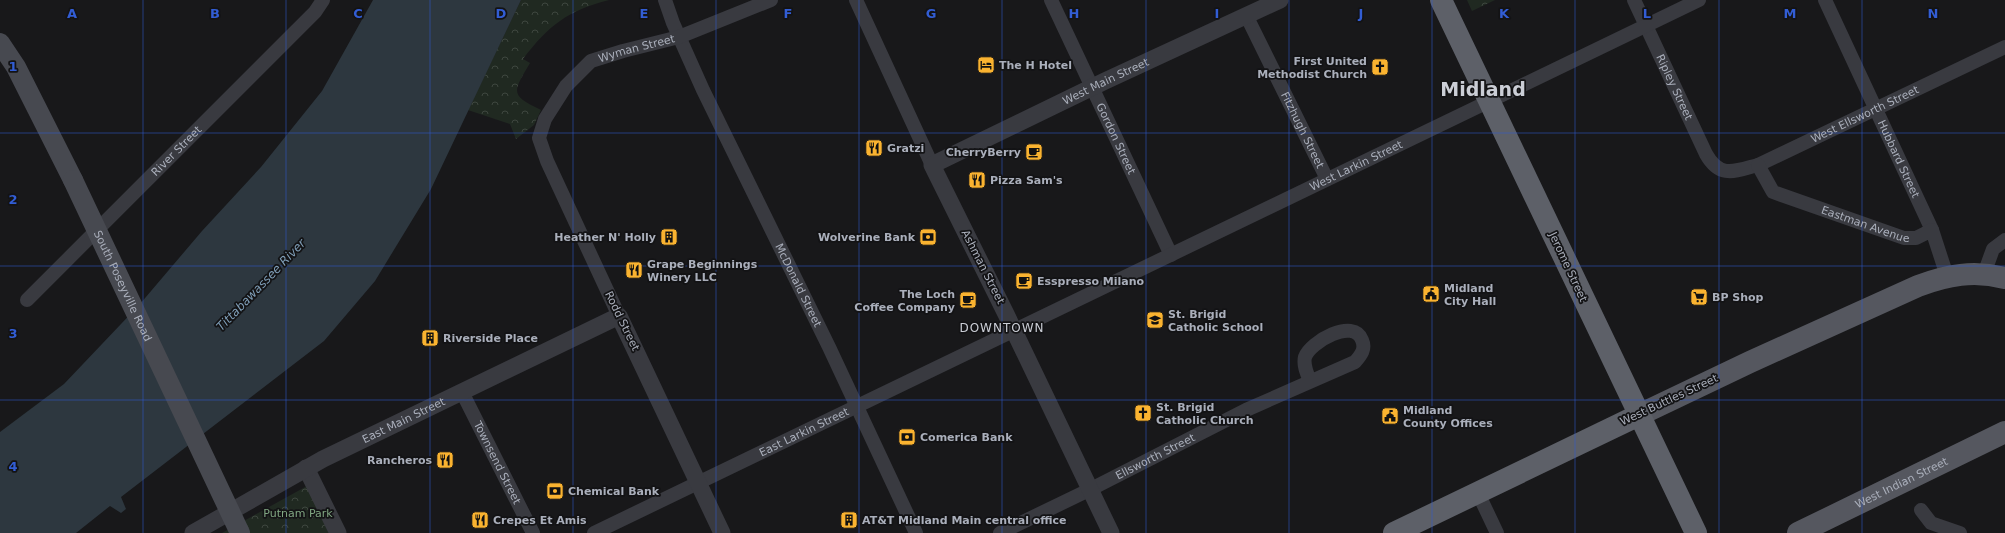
<svg xmlns="http://www.w3.org/2000/svg" width="2005" height="533" viewBox="0 0 2005 533" font-family="'DejaVu Sans',sans-serif">
<defs>
<pattern id="park-crowns" width="20" height="18" patternUnits="userSpaceOnUse"><rect width="20" height="18" fill="#202921"/><path d="M2 6a3 3 0 1 1 6 0M12 15a3 3 0 1 1 6 0" fill="none" stroke="#3e463f"/></pattern>
</defs>
<rect width="100%" height="100%" fill="#18181a"/>
<path fill="url(#park-crowns)" d="M521,0H609C567,11 549,25 523,59L530,63C513,92 509,95 541,110L534,125L516,139L510,124L468,110Z
M1467,0H1495L1472,11Z
M307,486L329,533H222Z"/>
<path fill="#2d373f" d="M373,0H521L431,189L375,281L324,341L121,497L126,509L121,513L110,506L76,533H0V432L64,384L140,304L202,231L261,167L322,91Z"/>
<g fill="none" stroke-linecap="round" stroke-linejoin="round">
<g stroke="#393a40" stroke-width="14">
<path id="s1" d="M665,0L673,23L703,90L829,347L916,533"/>
<path d="M856,0L932,165"/>
<path id="s2" d="M1051,0L1171,255"/>
<path id="s3" d="M1634,0L1706,154C1720,179 1735,171 1758,165L2005,47"/>
<path id="s4" d="M1825,0L1932,230"/>
<path id="s5" d="M1247,17L1327,179"/>
<path id="s6" d="M1758,165L1773,192L1904,238H1916L1932,230L1947,276"/>
<path d="M1984,274L1993,249L2005,240"/>
<path id="s7" d="M27,300L315,12L323,0"/>
<path id="s8" d="M619,316L547,161L539,138L545,119L566,86L591,61L623,51L679,37L771,0"/>
<path id="s9" d="M462,392L533,533"/>
<path d="M1478,493L1497,533"/>
<path d="M1921,510L1931,523L1960,533"/>
<path id="s10" d="M594,533L1699,0"/>
<path id="s11" d="M1000,533L1091,489L1246,410L1355,362C1361,355 1366,349 1362,340C1354,317 1310,342 1305,357C1303,365 1307,374 1310,381"/>
</g>
<g stroke="#393a40" stroke-width="17">
<path d="M306,468L338,533"/>
<path id="s12" d="M193,533L323,459L619,316L722,533"/>
<path id="s13" d="M1111,533L1006,314L932,165L1105,81L1280,0"/>
</g>
<path stroke="#474950" stroke-width="20" d="M0,43L16,67L73,180"/>
<g stroke="#55575f" stroke-width="22">
<path d="M1639,415L1750,362L1918,286C1947,275 1974,270 2005,278"/>
<path id="s14" d="M1798,533L2005,432"/>
</g>
<path stroke="#5d6068" stroke-width="22" d="M1441,0L1696,533
M1394,533L1639,415"/>
<path stroke="#474950" stroke-width="20" id="s15" d="M73,180L240,533"/>
</g>
<path fill="none" stroke="#325dd4" stroke-width="1" stroke-opacity="0.55" d="M143,0V533M286,0V533M430,0V533M573,0V533M716,0V533M859,0V533M1002,0V533M1146,0V533M1289,0V533M1432,0V533M1575,0V533M1719,0V533M1862,0V533M0,133H2005M0,266H2005M0,400H2005"/>
<defs>
<symbol id="hotel-square" viewBox="-11 -11 22 22"><rect x="-9" y="-9" width="18" height="18" rx="4" fill="#fab330" stroke="#131315"/><path d="M-6-4.5h1.5V1H6V5H4.5V3h-9V5H-6ZM-4 0a1.8 1.8 0 1 1 3.6 0ZM.5 0V-2.5h3Q6-2.5 6 0Z" fill="#111"/></symbol>
<symbol id="church-square" viewBox="-11 -11 22 22"><rect x="-9" y="-9" width="18" height="18" rx="4" fill="#fab330" stroke="#131315"/><path d="M-1.2-6h2.4v3.5h3.3v2.4h-3.3V6h-2.4V-.1h-3.3v-2.4h3.3Z" fill="#111"/></symbol>
<symbol id="restaurant-square" viewBox="-11 -11 22 22"><rect x="-9" y="-9" width="18" height="18" rx="4" fill="#fab330" stroke="#131315"/><path d="M-5-6h1v4h1v-4h1v4h1v-4h1v5L-1.5 .5V6h-2V.5L-5-1ZM5-6V6H3V1.5H1.5Q1.5-4 5-6Z" fill="#111"/></symbol>
<symbol id="cafe-square" viewBox="-11 -11 22 22"><rect x="-9" y="-9" width="18" height="18" rx="4" fill="#fab330" stroke="#131315"/><path d="M-5.5-4.5H6V0H3Q3 3.5 0 3.5H-2.5Q-5.5 3.5-5.5 0ZM3-3.2v2h1.7v-2ZM-6 4.5H4V6H-6Z" fill="#111"/></symbol>
<symbol id="building-square" viewBox="-11 -11 22 22"><rect x="-9" y="-9" width="18" height="18" rx="4" fill="#fab330" stroke="#131315"/><path d="M-4-6H4V6H1V3H-1V6H-4ZM-2.5-4.3h1.7v1.8h-1.7ZM.8-4.3h1.7v1.8H.8ZM-2.5-1h1.7V.8h-1.7ZM.8-1h1.7V.8H.8Z" fill="#111"/></symbol>
<symbol id="bank-square" viewBox="-11 -11 22 22"><rect x="-9" y="-9" width="18" height="18" rx="4" fill="#fab330" stroke="#131315"/><path d="M-6-4H6V4H-6ZM0-2.3a2.3 2.3 0 1 0 0 4.6a2.3 2.3 0 1 0 0-4.6Z" fill="#111"/></symbol>
<symbol id="civic-square" viewBox="-11 -11 22 22"><rect x="-9" y="-9" width="18" height="18" rx="4" fill="#fab330" stroke="#131315"/><path d="M-.6-6.5H3V-4.5H.6V-3L4-1V1h2V6H-6V1h2V-1L-.6-3ZM-1.2 2.5V6h2.4V2.5Z" fill="#111"/></symbol>
<symbol id="supermarket-square" viewBox="-11 -11 22 22"><rect x="-9" y="-9" width="18" height="18" rx="4" fill="#fab330" stroke="#131315"/><path d="M-6-5.5h2.5l.6 2H6L4.5 2H-2.5L-4.4-4H-6ZM-1.5 3.2a1.3 1.3 0 1 0 .1 0ZM3 3.2a1.3 1.3 0 1 0 .1 0Z" fill="#111"/></symbol>
<symbol id="school-square" viewBox="-11 -11 22 22"><rect x="-9" y="-9" width="18" height="18" rx="4" fill="#fab330" stroke="#131315"/><path d="M0-5L7-2L0 1L-7-2ZM-4 1L0 2.5L4 1V4Q0 6-4 4Z" fill="#111"/></symbol>
</defs>
<g fill-rule="evenodd">
<use href="#hotel-square" x="976" y="55" width="20" height="20"/>
<use href="#church-square" x="1370" y="57" width="20" height="20"/>
<use href="#restaurant-square" x="864" y="138" width="20" height="20"/>
<use href="#cafe-square" x="1024" y="142" width="20" height="20"/>
<use href="#restaurant-square" x="967" y="170" width="20" height="20"/>
<use href="#building-square" x="659" y="227" width="20" height="20"/>
<use href="#bank-square" x="918" y="227" width="20" height="20"/>
<use href="#restaurant-square" x="624" y="260" width="20" height="20"/>
<use href="#cafe-square" x="1014" y="271" width="20" height="20"/>
<use href="#civic-square" x="1421" y="284" width="20" height="20"/>
<use href="#supermarket-square" x="1689" y="287" width="20" height="20"/>
<use href="#cafe-square" x="958" y="290" width="20" height="20"/>
<use href="#school-square" x="1145" y="310" width="20" height="20"/>
<use href="#building-square" x="420" y="328" width="20" height="20"/>
<use href="#church-square" x="1133" y="403" width="20" height="20"/>
<use href="#civic-square" x="1380" y="406" width="20" height="20"/>
<use href="#bank-square" x="897" y="427" width="20" height="20"/>
<use href="#restaurant-square" x="435" y="450" width="20" height="20"/>
<use href="#bank-square" x="545" y="481" width="20" height="20"/>
<use href="#restaurant-square" x="470" y="510" width="20" height="20"/>
<use href="#building-square" x="839" y="510" width="20" height="20"/>
</g>
<g text-anchor="middle" dominant-baseline="central" stroke-width="3.5" stroke-linejoin="round" paint-order="stroke">
<g font-size="11" fill="#aaafbb" stroke="#131315">
<text stroke="none"><textPath href="#s8" startOffset="337">Wyman Street</textPath></text>
<text stroke="none"><textPath href="#s13" startOffset="602">West Main Street</textPath></text>
<text stroke="none"><textPath href="#s3" startOffset="96">Ripley Street</textPath></text>
<text stroke="none"><textPath href="#s3" startOffset="348">West Ellsworth Street</textPath></text>
<text stroke="none"><textPath href="#s5" startOffset="126">Fitzhugh Street</textPath></text>
<text stroke="none"><textPath href="#s2" startOffset="153">Gordon Street</textPath></text>
<text stroke="none"><textPath href="#s7" startOffset="211">River Street</textPath></text>
<text stroke="none"><textPath href="#s4" startOffset="175">Hubbard Street</textPath></text>
<text stroke="none"><textPath href="#s10" startOffset="846">West Larkin Street</textPath></text>
<text stroke="none"><textPath href="#s6" startOffset="129">Eastman Avenue</textPath></text>
<text transform="translate(983 267) rotate(63)">Ashman Street</text>
<text transform="translate(1568 267) rotate(65)">Jerome Street</text>
<text stroke="none"><textPath href="#s1" startOffset="315">McDonald Street</textPath></text>
<text stroke="none"><textPath href="#s15" startOffset="117">South Poseyville Road</textPath></text>
<text transform="translate(622 321) rotate(64)">Rodd Street</text>
<text transform="translate(1669 400) rotate(-25)">West Buttles Street</text>
<text stroke="none"><textPath href="#s12" startOffset="239">East Main Street</textPath></text>
<text stroke="none"><textPath href="#s10" startOffset="233">East Larkin Street</textPath></text>
<text stroke="none"><textPath href="#s11" startOffset="173">Ellsworth Street</textPath></text>
<text stroke="none"><textPath href="#s9" startOffset="79">Townsend Street</textPath></text>
<text stroke="none"><textPath href="#s14" startOffset="115">West Indian Street</textPath></text>
</g>
<g font-size="11" font-weight="bold" fill="#aaafbb" stroke="#131315" text-anchor="start">
<text x="1367" y="61" text-anchor="end">First United<tspan x="1367" dy="13">Methodist Church</tspan></text>
<text x="999" y="65">The H Hotel</text>
<text x="887" y="148">Gratzi</text>
<text x="1021" y="152" text-anchor="end">CherryBerry</text>
<text x="990" y="180">Pizza Sam's</text>
<text x="656" y="237" text-anchor="end">Heather N' Holly</text>
<text x="915" y="237" text-anchor="end">Wolverine Bank</text>
<text x="647" y="264">Grape Beginnings<tspan x="647" dy="13">Winery LLC</tspan></text>
<text x="1037" y="281">Esspresso Milano</text>
<text x="1444" y="288">Midland<tspan x="1444" dy="13">City Hall</tspan></text>
<text x="955" y="294" text-anchor="end">The Loch<tspan x="955" dy="13">Coffee Company</tspan></text>
<text x="1712" y="297">BP Shop</text>
<text x="1168" y="314">St. Brigid<tspan x="1168" dy="13">Catholic School</tspan></text>
<text x="443" y="338">Riverside Place</text>
<text x="1156" y="407">St. Brigid<tspan x="1156" dy="13">Catholic Church</tspan></text>
<text x="1403" y="410">Midland<tspan x="1403" dy="13">County Offices</tspan></text>
<text x="920" y="437">Comerica Bank</text>
<text x="432" y="460" text-anchor="end">Rancheros</text>
<text x="568" y="491">Chemical Bank</text>
<text x="493" y="520">Crepes Et Amis</text>
<text x="862" y="520">AT&amp;T Midland Main central office</text>
</g>
<g font-size="11" fill="#80a682" stroke="#131315">
<text x="298" y="513">Putnam Park</text>
</g>
<g font-size="12" font-style="italic" fill="#7f9eb7" stroke="#131315">
<text transform="translate(261 285) rotate(-46)">Tittabawassee River</text>
</g>
<g font-size="12" letter-spacing="1" fill="#cbced6" stroke="#131315">
<text x="1002" y="328">DOWNTOWN</text>
</g>
<g font-size="19" font-weight="bold" fill="#cbced6" stroke="#131315">
<text x="1483" y="89">Midland</text>
</g>
</g>
<g font-size="13" text-anchor="middle" font-weight="bold" fill="#325dd4" stroke="#131315" stroke-width="3.5" stroke-linejoin="round" paint-order="stroke">
<text x="72" y="18">A</text>
<text x="215" y="18">B</text>
<text x="358" y="18">C</text>
<text x="501" y="18">D</text>
<text x="644" y="18">E</text>
<text x="788" y="18">F</text>
<text x="931" y="18">G</text>
<text x="1074" y="18">H</text>
<text x="1217" y="18">I</text>
<text x="1361" y="18">J</text>
<text x="1504" y="18">K</text>
<text x="1647" y="18">L</text>
<text x="1790" y="18">M</text>
<text x="1933" y="18">N</text>
<text x="13" y="71">1</text>
<text x="13" y="204">2</text>
<text x="13" y="338">3</text>
<text x="13" y="471">4</text>
</g>
</svg>
